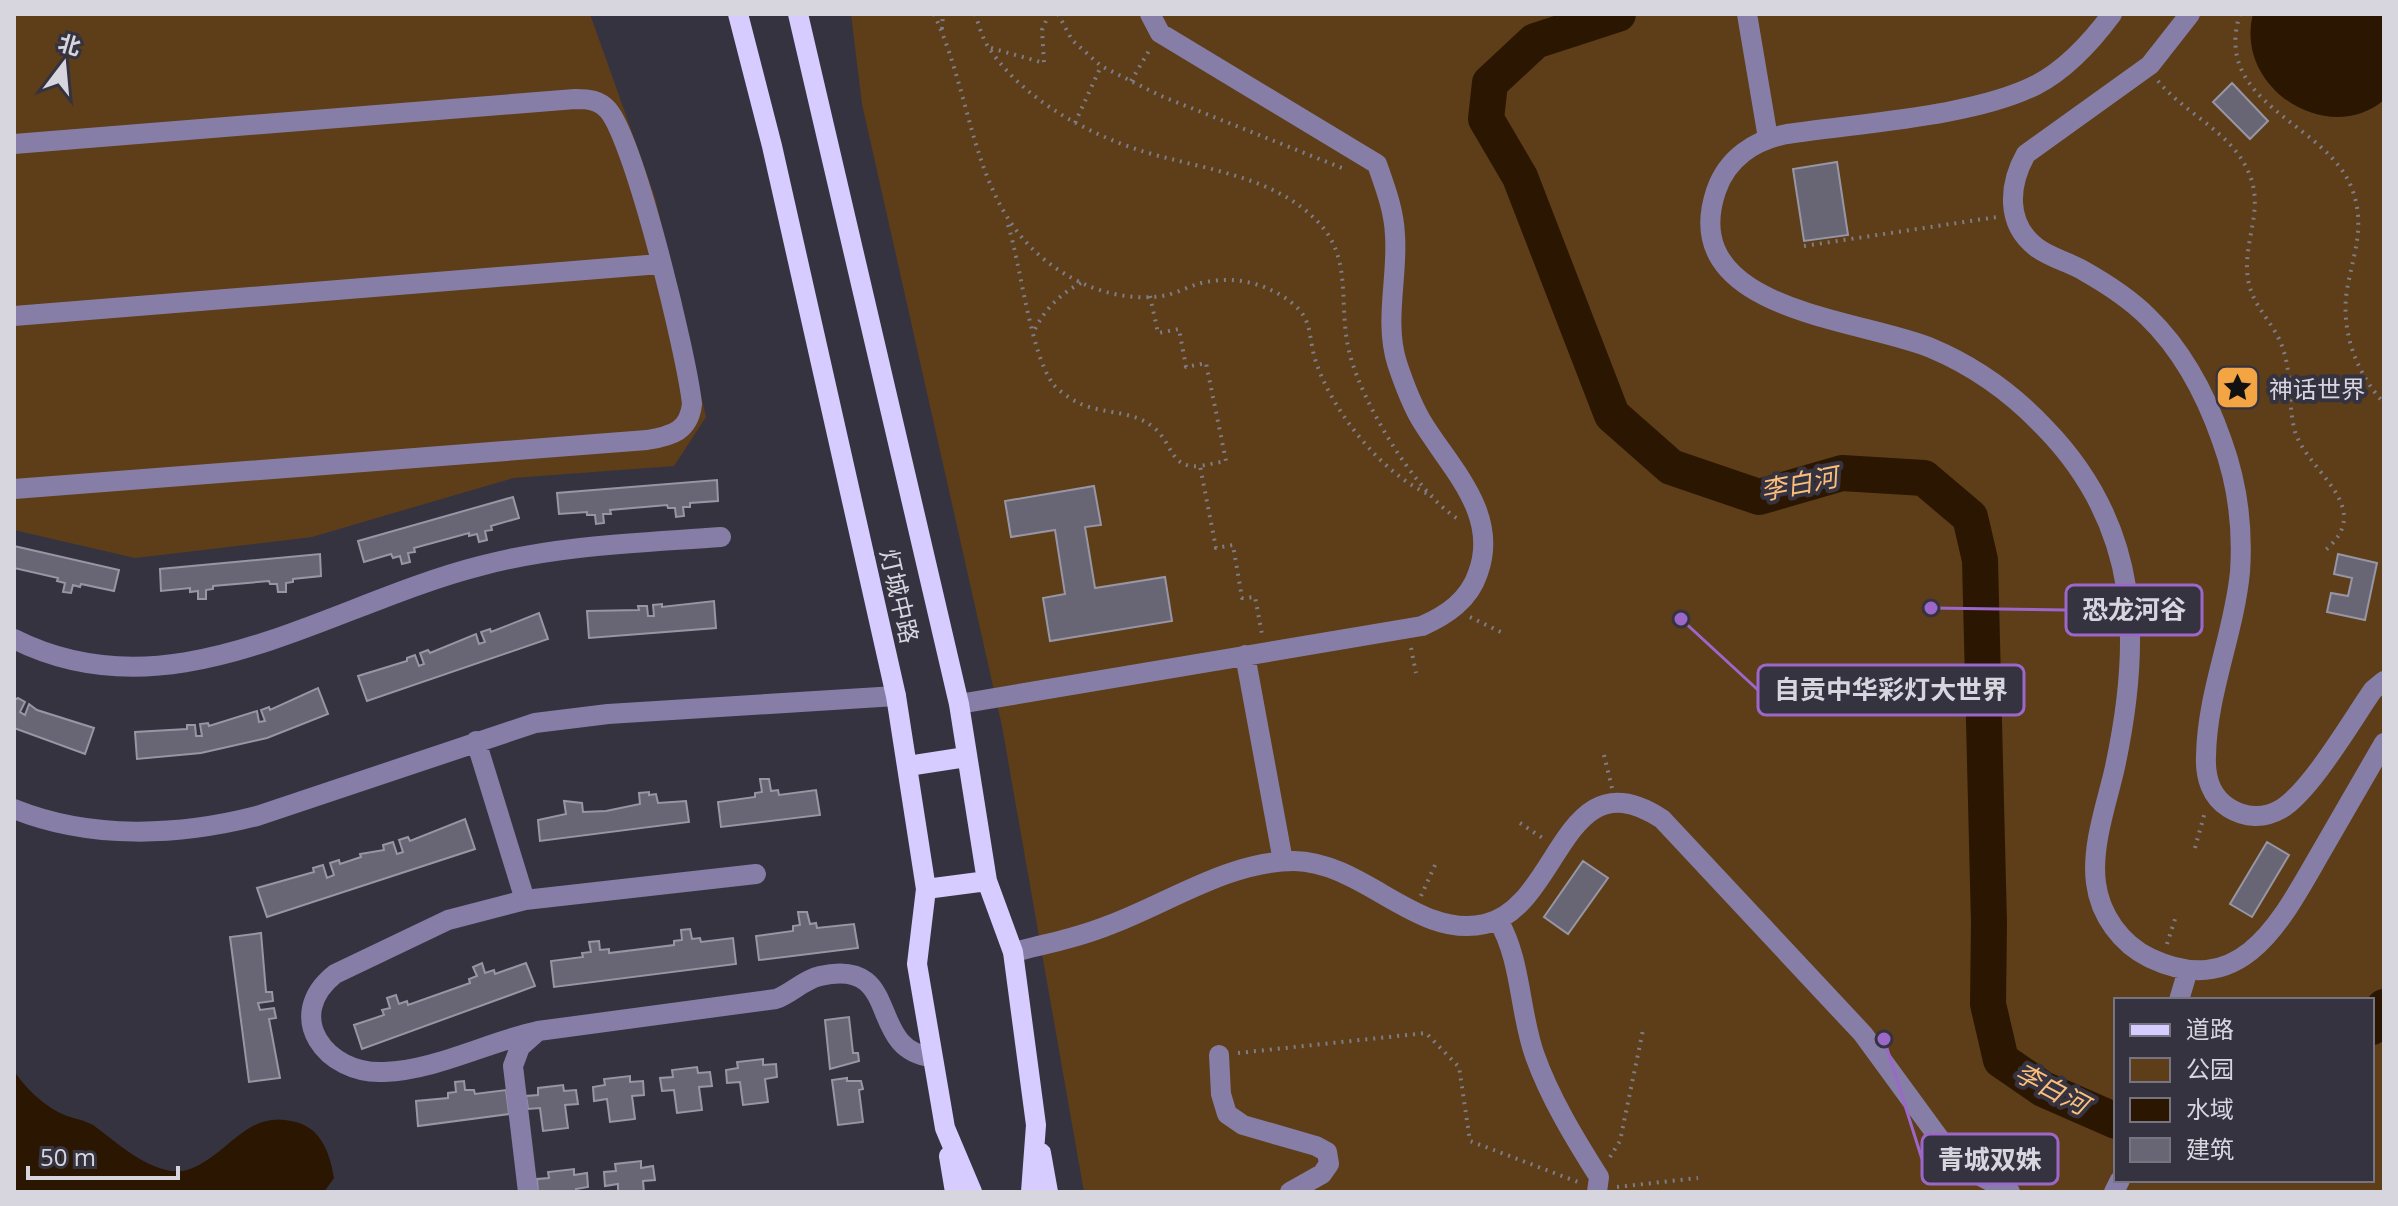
<svg xmlns="http://www.w3.org/2000/svg" width="2398" height="1206" viewBox="0 0 2398 1206" font-family="'Open Sans','Noto Sans SC',sans-serif">
<rect width="100%" height="100%" fill="#363341"/>
<path fill="#5d3e19" fill-rule="evenodd" d="M37,14H590L655,197L706,417L674,466L513,478L312,537L135,558L14,530V15Z
M851,14H2384V1192H1084L1002,726L862,104ZM2116,1000H2372V1180H2116Z"/>
<path fill="#2b1701" d="M2253,14H2384V100C2327,148 2234,87 2253,14Z
M14,1071C25,1087 41,1103 58,1112C69,1118 82,1119 93,1125C117,1142 157,1181 190,1169C230,1154 247,1108 296,1122C322,1129 330,1154 334,1178L324,1192H14Z"/>
<g fill="none" stroke-linecap="round" stroke-linejoin="round">
<path stroke="#2b1701" stroke-width="36" d="M1618,14L1535,41L1490,83L1486,119L1520,177L1612,415L1671,467L1759,497L1842,473L1924,478L1970,517L1980,560L1989,923L1988,1004L2001,1060L2043,1089L2116,1121
M2372,1027L2384,1007"/>
</g>
<path fill="#686575" stroke="#9895a5" stroke-width="2" d="M2232,83L2268,121L2250,139L2213,102Z
M1837,162L1848,235L1804,241L1793,169Z
M717,480L718,501L690,503V507H683L684,516L676,517L675,508H668L667,505L610,510L611,514H603L604,523L596,524L595,515H587V512L559,514L557,493Z
M1094,486L1101,525L1085,527L1095,588L1165,577L1172,621L1050,641L1043,598L1065,594L1055,530L1011,537L1005,501Z
M513,497L519,518L491,526L492,530L485,531L487,540L479,542L477,534L469,536V533L414,548L415,552L408,553L410,562L402,564L400,556L393,558L391,554L364,562L358,541Z
M14,546L119,570L114,591L81,584L80,587L73,585L71,593L63,592L65,583L57,581L58,578L14,568Z
M320,554L321,576L293,579V582L286,583V592H278L277,584H270L269,581L213,586V589L206,590V599H198V591L190,592V588L161,591L160,569Z
M2338,554L2377,563L2365,620L2327,612L2331,593L2348,596L2352,578L2334,574Z
M714,601L716,628L589,638L587,611L639,610L638,606H647L648,616H654L653,605L662,604V607Z
M539,613L548,639L367,701L358,676L407,661V658L415,655L419,666L424,664L420,653L428,650L430,653L476,634L479,644L485,642L481,632L490,629L491,632Z
M318,688L328,714L267,738L201,753L137,759L135,732L187,729V725H195L196,736H202L200,724L208,723L209,726L257,711L259,722L265,721L261,710L269,707L270,710Z
M18,698L25,702L20,712L25,715L29,704L37,710L94,728L85,754L14,728V700Z
M760,779H769L771,791L778,790L779,795L816,790L820,815L721,827L718,802L755,797V793L762,792Z
M649,792V795L656,794L658,803L686,801L689,822L540,841L538,820L566,814L564,801L582,803L583,812L606,811L640,804L639,793Z
M465,819L475,849L267,917L257,888L314,872L313,868L323,865L327,878L334,875L330,863L339,860L340,864L361,857L360,854L384,850L383,845L393,842L397,854L403,852L399,840L408,837L410,841Z
M2267,842L2289,855L2252,917L2230,904Z
M1583,861L1608,878L1568,934L1544,917Z
M798,912H807L810,924L816,923L817,928L854,924L858,948L759,960L756,936L793,931V926L800,925Z
M690,929L692,939L700,938L701,942L733,938L736,964L554,987L551,961L583,957L582,953L591,952L589,942L599,941L600,950L609,949V953L674,945V941L682,940L681,930Z
M261,933L266,992H272L273,1001L258,1003L260,1010L274,1008L276,1018L269,1019L280,1078L249,1082L230,937Z
M482,963L485,973L494,970L495,974L526,963L535,986L362,1049L354,1025L384,1015L382,1010L390,1008L387,998L396,995L399,1004L407,1001L408,1005L470,983L469,979L477,976L473,967Z
M849,1017L853,1053H858L859,1061L830,1069L825,1020Z
M763,1059V1065L776,1064L777,1077L765,1079L768,1102L743,1105L740,1082L727,1083L726,1070L738,1068L737,1062Z
M697,1067L698,1073L710,1072L712,1086L699,1087L702,1110L677,1113L674,1090L662,1091L660,1078L673,1077L672,1070Z
M630,1076V1082L643,1081L644,1095L632,1096L635,1119L610,1122L607,1099L594,1101L593,1087L605,1085L604,1079Z
M847,1078V1081H861L863,1089L859,1090L863,1122L838,1125L832,1080Z
M464,1081L465,1090H474L475,1094L506,1090L509,1114L418,1126L416,1101L448,1098V1093L456,1092L455,1082Z
M563,1085L564,1091L576,1090L578,1104L565,1105L568,1128L543,1131L540,1108L528,1109L526,1096L538,1095V1088Z
M641,1161V1168L653,1166L655,1180L643,1181L644,1192H618V1184L605,1186L604,1172L616,1171L615,1164Z
M574,1169V1175L587,1173L588,1187L576,1189V1192H538L537,1179L549,1178L548,1172Z"/>
<g fill="none" stroke-linecap="round" stroke-linejoin="round">
<path stroke="#7e7c87" stroke-width="4" stroke-dasharray="2 6" stroke-linecap="butt" d="M934,14C980,112 969,231 1084,284C1108,295 1141,301 1167,295C1179,292 1190,286 1201,283C1233,275 1267,283 1292,303C1314,320 1308,340 1316,362C1332,411 1384,477 1433,496
M975,14C979,25 982,38 989,48C1027,106 1106,144 1171,159C1222,172 1281,182 1319,223C1354,260 1337,307 1350,355C1363,404 1415,492 1458,519
M1058,14L1072,40L1101,66L1161,96L1342,168
M2240,14C2211,105 2327,122 2352,189C2365,223 2355,250 2348,284C2339,327 2355,372 2384,403
M942,29L943,14
M991,48L1044,63L1042,30L1049,14
M1131,81L1150,49
M2158,81C2184,113 2231,132 2248,171C2266,209 2242,241 2248,279C2252,307 2275,323 2283,349C2292,375 2288,402 2294,428C2304,471 2380,507 2323,552
M1075,123L1101,66
M1008,225C1021,266 1030,352 1053,384C1058,390 1070,399 1077,402C1101,415 1131,409 1153,427C1173,442 1169,469 1200,466L1216,548L1233,545L1242,598L1255,597L1262,634
M1804,246L1997,217
M1150,296L1158,333L1179,329L1186,367L1206,363L1226,461L1200,466
M1035,329C1046,308 1060,294 1081,283
M1470,617L1505,634
M1411,648L1416,673
M1604,755L1612,788
M1520,823L1544,839
M2195,848L2205,812
M1421,896L1435,865
M2167,944L2176,916
M1238,1053L1426,1033L1459,1067L1470,1141L1578,1182
M1610,1157L1620,1141L1643,1030
M1617,1187L1698,1178"/>
<path stroke="#877ea7" stroke-width="20" d="M1747,14L1768,138
M2112,14C2092,41 2067,69 2036,85C1973,117 1859,123 1787,134C1755,140 1727,158 1716,191C1676,311 1858,318 1931,348C1974,366 2013,394 2045,428C2141,527 2142,641 2115,767C2107,803 2091,846 2096,883C2100,915 2121,944 2150,958C2243,1002 2282,919 2321,852C2342,816 2363,780 2384,743
M2190,14L2150,65L2026,154C2009,184 2005,223 2036,247C2050,258 2069,262 2084,271C2107,284 2129,298 2148,317C2183,351 2206,395 2222,441C2237,482 2243,528 2240,572C2234,634 2207,693 2206,756C2205,777 2211,797 2229,808C2245,818 2264,819 2281,809C2311,791 2352,720 2373,690L2384,681
M14,144L575,99C589,99 599,100 608,110C635,141 687,356 692,404C689,431 672,436 647,440L14,489
M14,316L660,264
M14,639C173,719 327,605 480,566C558,545 640,543 721,537
M1245,655L1283,861
M959,704L1422,626C1447,615 1469,600 1478,573C1500,513 1449,467 1421,420C1411,403 1403,381 1397,363C1384,321 1398,277 1395,235C1394,210 1385,187 1377,164L1160,33L1150,14
M476,741L525,900
M14,809C91,840 179,836 257,816L535,723L608,714L896,696
M1498,920C1522,961 1519,1012 1535,1056C1550,1098 1575,1139 1599,1177L1597,1192
M1013,952C1047,944 1080,937 1112,924C1170,902 1230,861 1294,861C1364,862 1418,940 1485,924C1561,907 1562,753 1662,819L1863,1034L1958,1164L2010,1192
M2179,1000L2188,970
M538,1031C488,1042 436,1070 384,1072C326,1075 282,1016 335,974L448,920L525,900L756,874
M1219,1055L1221,1094L1227,1114L1243,1125L1316,1146L1327,1152L1329,1164L1322,1174L1290,1192
M528,1192L513,1066L520,1047L538,1031L776,999C792,993 803,980 820,976C904,957 865,1050 932,1057
M2114,1192L2120,1180"/>
<path stroke="#d7ccff" stroke-width="20" d="M738,14L772,146L896,696L926,889L917,964L945,1128L972,1192
M798,14L959,704L987,881L1013,952L1036,1125L1031,1192
M908,766L966,757
M926,889L987,881
M1041,1153L1048,1192
M949,1156L955,1192"/>
</g>
<defs>
<symbol id="sight-square" viewBox="-11 -11 22 22"><rect x="-9" y="-9" width="18" height="18" rx="4" fill="#f3a443" stroke="#363341"/><path d="M0-6L1.8-2.2L6-1.7L2.9 1.2L3.7 5.4L0 3.3L-3.7 5.4L-2.9 1.2L-6-1.7L-1.8-2.2Z" fill="#111"/></symbol>
</defs>
<g fill-rule="evenodd">
<use href="#sight-square" x="2212" y="362" width="51" height="51"/>
</g>
<g text-anchor="middle" dominant-baseline="central" stroke-width="8" stroke-linejoin="round" paint-order="stroke">
<g font-size="24" fill="#d7d6df" stroke="#363341" text-anchor="start">
<text x="2269" y="388">神话世界</text>
</g>
<g font-size="24" fill="#d7d6df" stroke="#363341">
<text transform="translate(900 596) rotate(77)">灯城中路</text>
</g>
<g font-size="26" font-style="italic" fill="#fbbe7b" stroke="#363341">
<text transform="translate(1799 483) rotate(-11)">李白河</text>
<text transform="translate(2052 1088) rotate(28)">李白河</text>
</g>
</g>
<path fill="none" stroke="#9b68ca" stroke-width="3" d="M1931 608L2066 610M1681 619L1758 690M1884 1039L1922 1159"/>
<g fill="#9b68ca" stroke="#363341" stroke-width="3">
<circle cx="1931" cy="608" r="8"/>
<circle cx="1681" cy="619" r="8"/>
<circle cx="1884" cy="1039" r="8"/>
</g>
<g fill="#363341" stroke="#9b68ca" stroke-width="3">
<rect x="2066" y="585" width="136" height="50" rx="8"/>
<rect x="1758" y="665" width="266" height="50" rx="8"/>
<rect x="1922" y="1134" width="136" height="50" rx="8"/>
</g>
<g font-size="26" text-anchor="middle" font-weight="bold" fill="#d7d6df">
<text x="2134" y="619">恐龙河谷</text>
<text x="1891" y="699">自贡中华彩灯大世界</text>
<text x="1990" y="1169">青城双姝</text>
</g>
<rect width="2398" height="1206" fill="none" stroke="#d7d6df" stroke-width="32"/>
<rect x="2114" y="998" width="260" height="184" fill="#363341" stroke="#767480" stroke-width="2"/>
<rect x="2130" y="1024" width="40" height="12" fill="#d7ccff" stroke="#767480" stroke-width="2"/>
<text x="2186" y="1038" font-size="24" fill="#d7d6df">道路</text>
<rect x="2130" y="1058" width="40" height="24" fill="#5d3e19" stroke="#767480" stroke-width="2"/>
<text x="2186" y="1078" font-size="24" fill="#d7d6df">公园</text>
<rect x="2130" y="1098" width="40" height="24" fill="#2b1701" stroke="#767480" stroke-width="2"/>
<text x="2186" y="1118" font-size="24" fill="#d7d6df">水域</text>
<rect x="2130" y="1138" width="40" height="24" fill="#686575" stroke="#767480" stroke-width="2"/>
<text x="2186" y="1158" font-size="24" fill="#d7d6df">建筑</text>
<g transform="translate(64 64) rotate(16)" stroke="#363341" stroke-width="6" paint-order="stroke">
<path d="M0-6L14 30L0 20L-14 30Z" fill="#d7d6df"/>
<text y="-12" font-size="22" font-weight="bold" text-anchor="middle" fill="#d7d6df">北</text>
</g>
<path d="M28 1166v12h150v-12" fill="none" stroke="#d7d6df" stroke-width="4"/>
<text x="40" y="1166" font-size="24" fill="#d7d6df" stroke="#363341" stroke-width="6" paint-order="stroke">50 m</text>
</svg>
